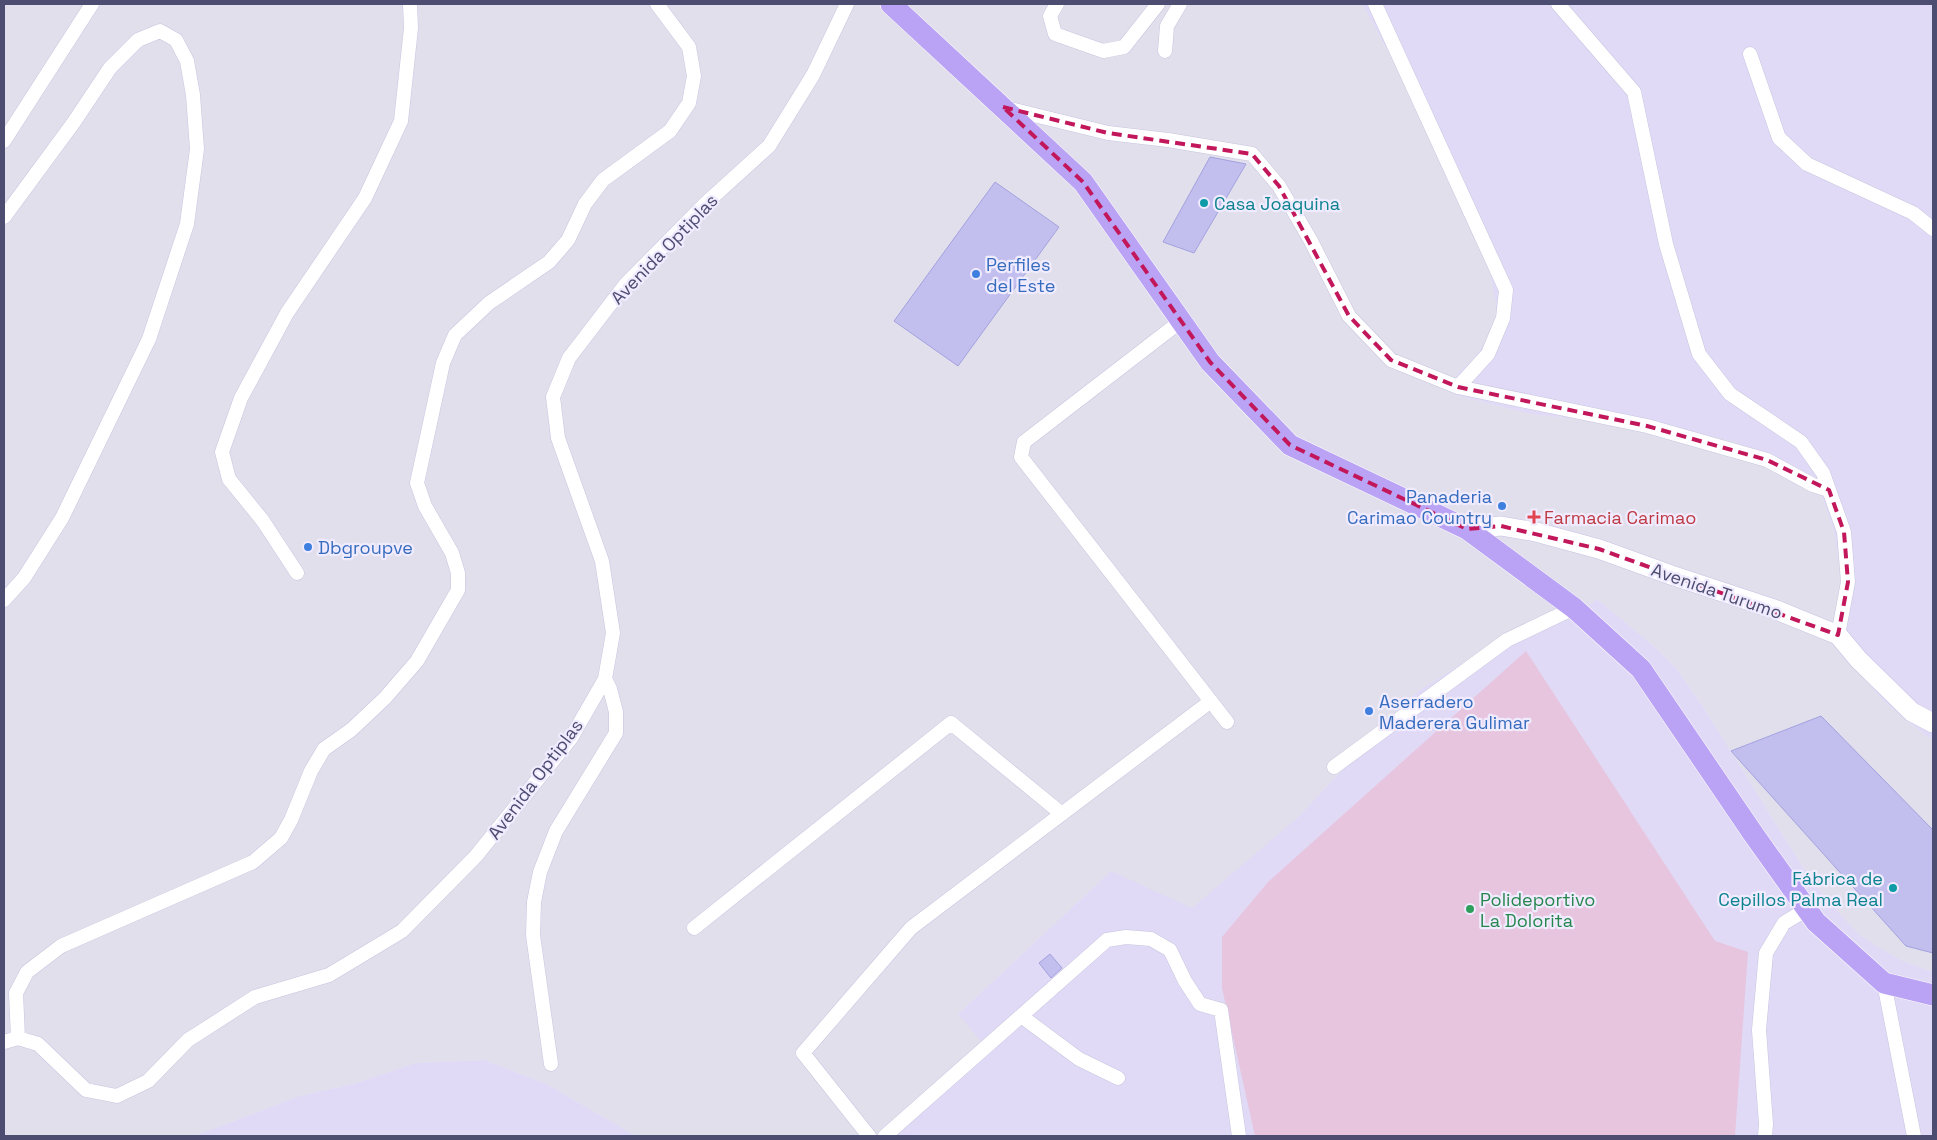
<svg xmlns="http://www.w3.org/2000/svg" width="1937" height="1140" viewBox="0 0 1937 1140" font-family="'Space Grotesk',sans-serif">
<rect width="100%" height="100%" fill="#ebe5fa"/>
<path fill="#e0daf6" d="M1362,4H1933V739L1927,737L1886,703L1862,676L1829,627L1834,532L1823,499L1811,483L1785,465L1735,443L1699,433L1530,414L1455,395L1458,373L1471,362L1491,332L1481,251L1395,64Z
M1597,599L1654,646L1676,668L1704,708L1811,880L1834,907L1860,935L1903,961L1933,972V1136H896L900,1131L958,1014L1111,871L1296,819L1415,693L1467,660L1518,631L1571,618Z
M485,1060L547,1084L636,1136H194L299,1096L356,1083L415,1063Z"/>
<path fill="#e1dfeb" d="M4,4H1362L1395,64L1490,272L1496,304V318L1491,332L1482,347L1471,362L1458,373L1455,395L1530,414L1699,433L1735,442L1785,465L1811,483L1823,499L1834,532L1839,562L1842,608L1829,628L1862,676L1886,703L1927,737L1933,739V972L1903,961L1875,945L1860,935L1834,907L1811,880L1704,708L1676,668L1654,646L1597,599L1571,618L1518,631L1467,660L1415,693L1296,819L1192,908L1111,871L958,1014L984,1045L896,1136H636L547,1084L485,1060L415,1063L356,1083L299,1096L194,1136H4Z"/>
<path fill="#e7c5de" d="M1526,651L1715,941L1748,952L1735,1136H1255L1222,988V937L1268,882Z"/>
<path fill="#c2bfee" stroke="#a3a1df" d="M1210,157L1246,164L1194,253L1163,242Z
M995,182L1059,227L958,366L894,321Z
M1821,716L1933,830V953L1906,946L1731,751Z
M1050,954L1062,968L1051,978L1039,963Z"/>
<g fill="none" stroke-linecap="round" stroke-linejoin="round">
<defs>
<path id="street" d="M1057,4L1050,16L1055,34L1103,51L1124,47L1158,4
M1558,4L1634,92L1666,244L1699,354L1730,394L1801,442L1823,473L1844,532L1848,582L1838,635
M1165,51L1167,26L1180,4
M1750,54L1779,138L1807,164L1913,213L1933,229
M1006,108L1108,133L1168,140L1252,154L1279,186L1311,241L1349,316L1391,360L1458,387L1488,354L1503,318L1506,290L1375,4
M4,141L92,4
M4,217L74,122L110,68L138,40L160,31L176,40L187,61L193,95L197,149L187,224L149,339L62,518L24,578L4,600
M1181,321L1024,442L1021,457L1227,722
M1458,387L1647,426L1767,460L1813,485L1829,490
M297,573L263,521L229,479L222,452L241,398L287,313L365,198L401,121L411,28L410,4
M1334,767L1507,640L1574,608
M694,928L951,723L1062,814
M1884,983L1914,1136
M1021,1016L1079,1059L1118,1078
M18,1038L16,993L27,972L61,946L253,862L281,838L291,820L311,771L324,749L351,730L385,698L417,661L458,590V573L452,553L425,506L417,483L443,363L455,335L489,303L549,262L568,240L585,204L603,180L670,131L689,103L694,76L689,47L657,4
M4,1042L18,1038L38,1044L86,1090L117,1096L148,1081L188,1040L255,997L329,975L402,931L476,856L571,738L605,679L613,633L602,561L558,438L553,397L569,358L625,285L705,204L769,146L813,75L847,4
M551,1064L533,935L534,902L540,872L556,831L616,733V712L610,689L605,679
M869,1136L803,1053L911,928L1211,701
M885,1136L1107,940L1126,937L1151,939L1170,950L1185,981L1200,1004L1221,1010L1239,1136
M1765,1136L1766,1124L1759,1030L1766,953L1784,923L1807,909"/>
<path id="secondary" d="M1467,529L1501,526L1536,532L1599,549L1671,575L1774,609L1838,635L1858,659L1912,712L1933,723"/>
<path id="primary" d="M891,4L1083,182L1210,362L1290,445L1467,529L1574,608L1641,669L1754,835L1816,922L1884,983L1933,995"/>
</defs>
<use href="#street" stroke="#c7c5e0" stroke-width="15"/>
<use href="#secondary" stroke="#c6c2e5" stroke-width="20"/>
<use href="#primary" stroke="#fff" stroke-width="22"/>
<use href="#street" stroke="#fff" stroke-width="14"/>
<use href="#secondary" stroke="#fff" stroke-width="19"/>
<use href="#primary" stroke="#baa3f4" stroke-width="21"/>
</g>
<path fill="none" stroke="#c2185b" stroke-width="4" stroke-dasharray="10 6" stroke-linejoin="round" d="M1003,107L1108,133L1252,154L1279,186L1349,316L1391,360L1458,387L1647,426L1767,460L1829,490L1844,532L1848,582L1838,635L1599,549L1501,526L1467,529L1290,445L1210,362L1083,182Z"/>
<g fill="#0f9aa8" stroke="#f0ebfe" stroke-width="2">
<circle cx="1204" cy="203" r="5"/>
<circle cx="1893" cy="888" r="5"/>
</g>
<g fill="#3f7fe0" stroke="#f0ebfe" stroke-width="2">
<circle cx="976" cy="274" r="5"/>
<circle cx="1502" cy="506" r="5"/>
<circle cx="308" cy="547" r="5"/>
<circle cx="1369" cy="711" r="5"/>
</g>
<path fill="#e0444e" stroke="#f0ebfe" stroke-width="2" d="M1531.5 509.5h5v5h5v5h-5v5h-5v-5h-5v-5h5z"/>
<circle fill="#2e9e5b" stroke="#f0ebfe" stroke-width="2" cx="1470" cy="909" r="5"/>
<g text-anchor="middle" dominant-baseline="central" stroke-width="4.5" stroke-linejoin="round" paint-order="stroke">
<g font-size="18" fill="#0d838f" stroke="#f0ebfe" text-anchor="start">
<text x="1214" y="203">Casa Joaquina</text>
<text x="1883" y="878" text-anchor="end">Fábrica de<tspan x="1883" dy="21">Cepillos Palma Real</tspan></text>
</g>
<g font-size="18" fill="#4d4c71" stroke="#f0ebfe">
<text transform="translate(664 249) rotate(-46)">Avenida Optiplas</text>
<text transform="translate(1717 591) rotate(19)">Avenida Turumo</text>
<text transform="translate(535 779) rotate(-53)">Avenida Optiplas</text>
</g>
<g font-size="18" fill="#366cbe" stroke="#f0ebfe" text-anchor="start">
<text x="986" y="264">Perfiles<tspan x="986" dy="21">del Este</tspan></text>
<text x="1492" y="496" text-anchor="end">Panaderia<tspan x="1492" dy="21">Carimao Country</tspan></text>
<text x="318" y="547">Dbgroupve</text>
<text x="1379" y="701">Aserradero<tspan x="1379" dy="21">Maderera Gulimar</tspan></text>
</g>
<g font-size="18" fill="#be3a42" stroke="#f0ebfe" text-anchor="start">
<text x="1544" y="517">Farmacia Carimao</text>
</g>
<g font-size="18" fill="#27864d" stroke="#f0ebfe" text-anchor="start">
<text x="1480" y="899">Polideportivo<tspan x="1480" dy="21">La Dolorita</tspan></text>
</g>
</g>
<rect width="1937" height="1140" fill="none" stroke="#4d4c71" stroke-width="10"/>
</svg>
